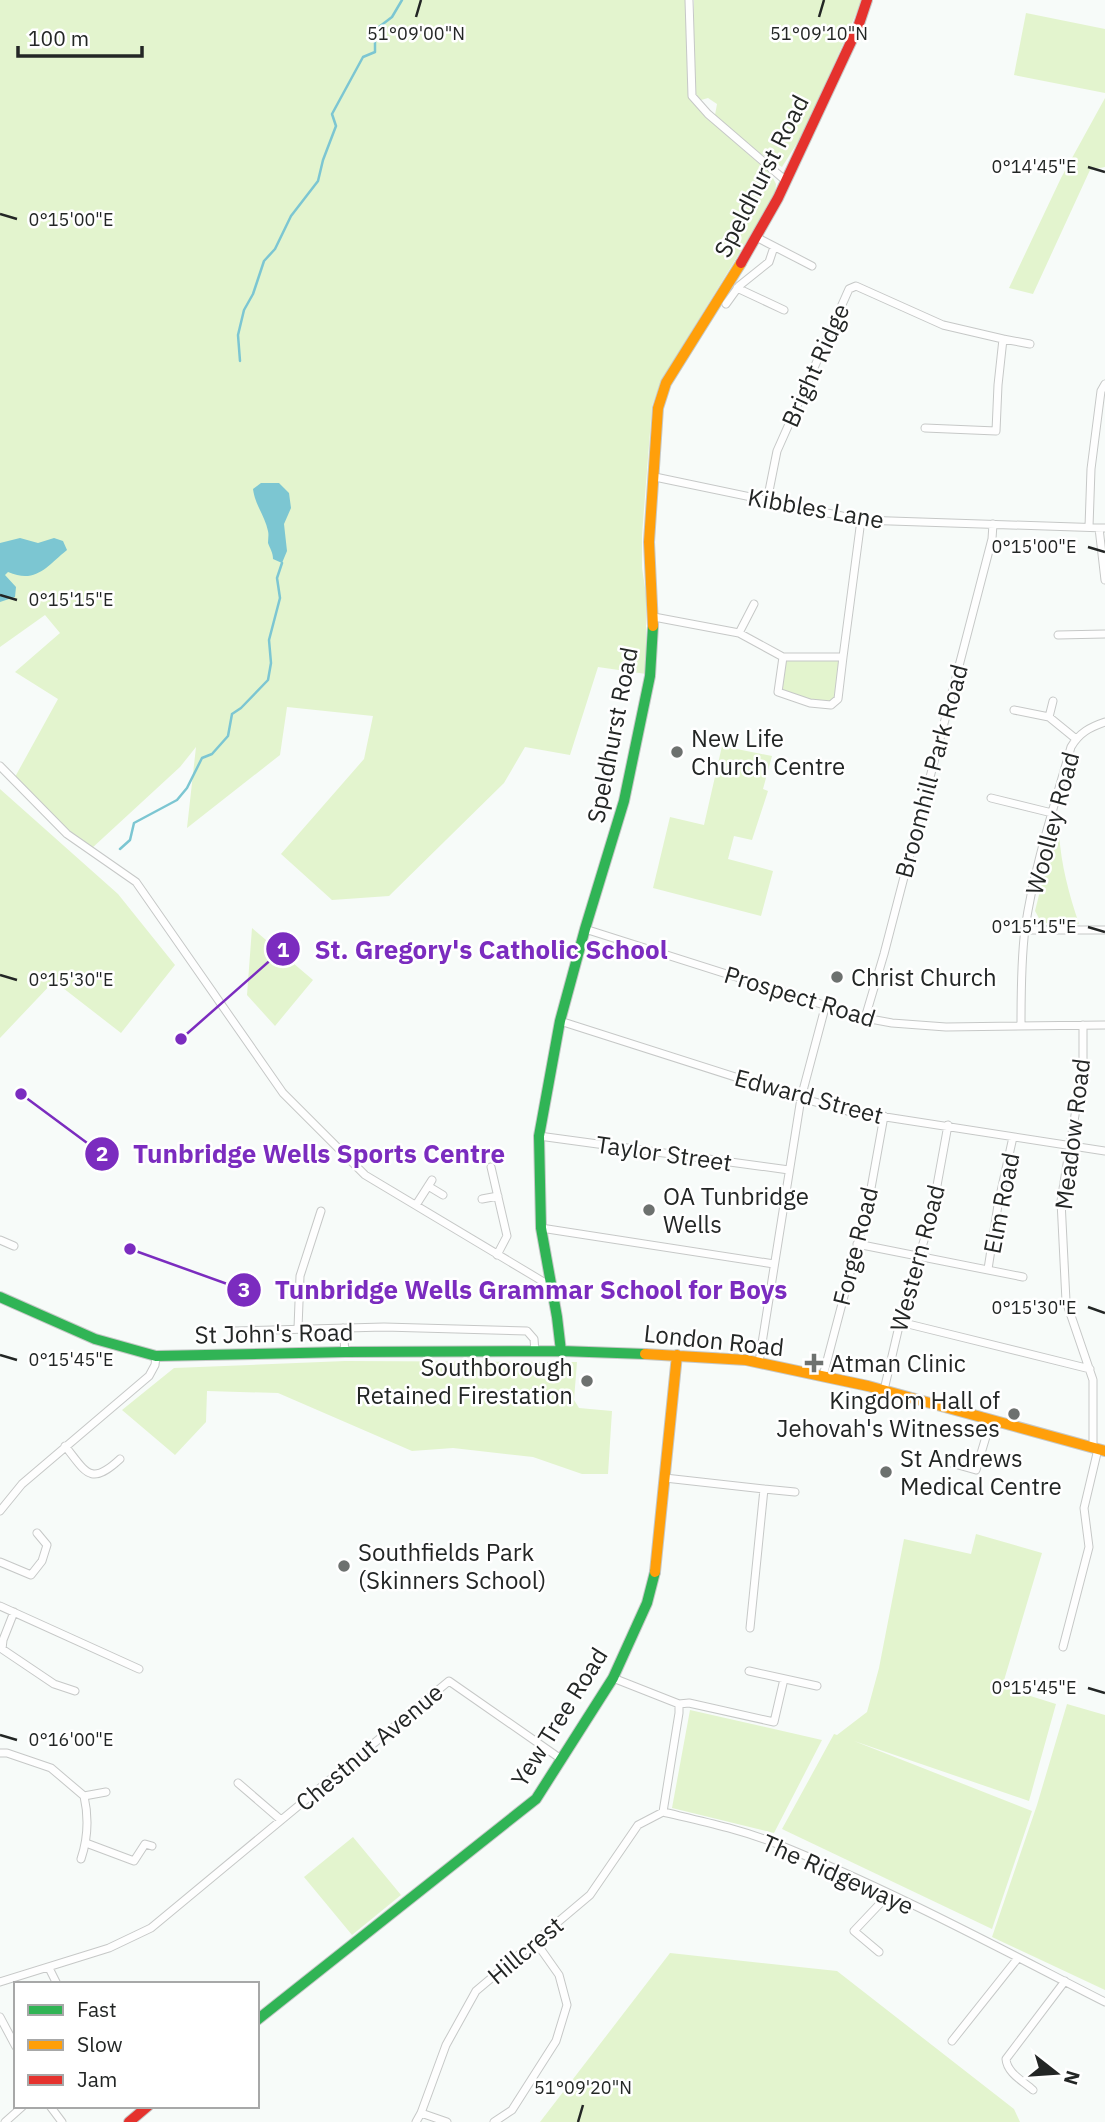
<svg xmlns="http://www.w3.org/2000/svg" width="1105" height="2122" viewBox="0 0 1105 2122" font-family="'IBM Plex Sans',sans-serif">
<rect width="100%" height="100%" fill="#f7fbf9"/>
<path fill="#e3f4ce" d="M0,0H690L689,97L706,117L771,174L776,184L775,195L661,381L652,406L642,535V568L646,594V674L598,667L570,755L525,747L504,783L389,896L332,900L281,854L364,759L373,716L287,707L280,755L187,828L196,747L180,767L91,849L68,833L15,777L58,699L15,672L60,633L45,615L0,647Z
M694,0H862L806,129L782,167C759,152 731,138 715,115L717,104L708,98L701,100L693,91Z
M1026,13L1105,29V93L1014,75Z
M1105,98V167L1090,170L1033,294L1009,288L1061,178Z
M783,657H843L838,699L831,705L778,692Z
M722,746L772,756L763,789L768,791L752,840L734,836L728,859L773,871L761,916L653,888L670,817L704,825Z
M0,789L118,894L175,965L121,1033L54,981L0,1038Z
M1055,831L1059,833C1061,865 1069,894 1079,924L1044,923L1040,920L1035,911Z
M252,928L313,980L275,1026L247,995Z
M345,1361L577,1362L574,1400L579,1408L612,1411L608,1474H582L533,1457L453,1448L412,1451L278,1393L207,1391L206,1422L175,1455L122,1410L174,1368Z
M976,1534L1042,1553L1002,1687L1056,1704L1029,1801L854,1741L1032,1811L992,1929L782,1829L834,1734L837,1735L867,1712L879,1668L904,1539L971,1554Z
M1067,1704L1105,1715V1990L992,1937L1037,1805Z
M690,1710L822,1740L774,1833L672,1808Z
M353,1837L401,1895L352,1935L304,1877Z
M670,1953L837,1971L1014,2109L1020,2122H540Z"/>
<path fill="#7cc6d2" d="M261,483H279L289,493L291,508L284,524L287,551L282,563L273,559C273,552 270,549 268,543C268,539 269,535 268,531C265,516 255,505 253,489Z
M20,538L38,543L54,538L63,541L67,550C46,567 36,584 8,572L5,575L16,587L15,597L0,602V543Z"/>
<g fill="none" stroke-linecap="round" stroke-linejoin="round">
<path stroke="#7cc6d2" stroke-width="2.5" d="M240,361L238,335L244,310L253,294L264,261L275,249L291,216L318,181L323,160L336,126L332,114L363,57L375,52V30L392,17L402,0
M120,849L130,840L134,823L177,800L187,788L202,758L212,754L228,736L232,714L241,708L268,680L271,663L269,640L280,598L277,578L282,563"/>
<defs>
<path id="street" d="M689,0L692,96L708,114L786,181
M756,237L812,266
M737,288L784,310
M726,304L739,286L769,262L774,247
M1003,339L1030,344
M655,477L861,520L1105,528
M767,501L777,451L849,289L856,286L943,325L1003,339L998,385L996,431L925,428
M1089,527L1091,469L1101,391L1105,384
M1099,528L1105,580
M654,617L739,633L783,657H843L861,520
M739,633L754,604
M1058,635L1105,634
M783,657L778,692L810,703L831,705L838,699L843,657
M1014,710L1049,717L1076,739
M1049,717L1053,701
M0,766L67,834L136,882L283,1093L365,1175L552,1287
M991,798L1052,813
M585,929L865,1018L892,1023L946,1027L1105,1025
M1025,930H1105
M865,1018L884,954L992,539L993,524
M560,1021L801,1098L847,1111L1105,1151
M1021,1025C1021,993 1021,960 1025,929C1034,867 1054,807 1071,747C1079,733 1090,727 1105,722
M1083,1025V1066L1061,1201L1066,1301L1093,1380V1448
M539,1136L789,1170
M491,1167L507,1236L497,1255
M428,1186L443,1195
M482,1199L498,1196
M416,1205L432,1180
M541,1228L774,1264
M0,1240L14,1246
M857,1244L1023,1277
M988,1269L998,1205L1013,1137
M900,1322L1090,1369
M298,1328L300,1276L321,1211
M343,1328L345,1352
M233,1331L384,1327L527,1331L534,1339L535,1352
M759,1362L801,1098L826,1004
M823,1376L868,1205L884,1116
M884,1390L900,1322L932,1213L948,1125
M65,1446C86,1472 90,1487 120,1459
M951,1463L976,1470L991,1420
M665,1478L764,1489L750,1628
M764,1489L795,1492
M0,1511L22,1484L149,1376L155,1365L156,1356
M0,1562L31,1575L42,1561L47,1545L37,1533
M0,1606L139,1669
M14,1612L3,1640L2,1649L54,1684L75,1691
M1063,1647L1089,1547L1084,1508L1098,1449
M749,1671L817,1686
M613,1678L679,1704V1713L663,1812C701,1821 740,1829 777,1844C889,1889 997,1947 1105,2002
M679,1704L689,1703L774,1722L784,1679
M0,1753H7L51,1768L84,1796C89,1818 88,1838 81,1859
M238,1783L281,1820
M84,1796L106,1792
M86,1843L134,1861L145,1844L152,1846
M879,1952L854,1931L889,1894
M49,1968L57,1984
M0,1982L109,1948L151,1928L449,1681L561,1759
M0,2017L16,2047
M952,2041L1018,1958
M1033,2090C1023,2081 1007,2073 1006,2059L1065,1981
M50,2106L62,2122
M421,2113L447,2122
M5,2122L23,2106
M416,2122L421,2113L446,2045L476,1991L590,1895L638,1825L663,1812
M494,2122L512,2110L556,2041L567,2005L559,1975L535,1941"/>
<path id="fast" d="M0,1297L95,1339L156,1356L345,1352L561,1351L645,1354
M561,1351L557,1317L541,1228L539,1136L560,1021L585,929L624,801L650,676L653,626
M257,2020L536,1799L613,1678L647,1603L655,1572"/>
<path id="slow" d="M653,626L649,542L658,408L666,383L741,263
M645,1354L746,1360L868,1386L1105,1451
M655,1572L677,1355"/>
<path id="jam" d="M741,263L778,198L858,27L867,0
M129,2122L148,2106"/>
</defs>
<use href="#street" stroke="#c6c8c7" stroke-width="9"/>
<use href="#fast" stroke="#c6c8c7" stroke-width="12"/>
<use href="#slow" stroke="#c6c8c7" stroke-width="12"/>
<use href="#jam" stroke="#c6c8c7" stroke-width="12"/>
<use href="#street" stroke="#fefefe" stroke-width="7"/>
<use href="#fast" stroke="#30b455" stroke-width="10"/>
<use href="#slow" stroke="#ff9f0a" stroke-width="10"/>
<use href="#jam" stroke="#e5322d" stroke-width="10"/>
</g>
<path fill="none" stroke="#232625" stroke-width="2.5" d="M416,17L421,0M819,17L824,0M1088,167L1105,172M0,214L17,219M1088,547L1105,552M0,595L17,600M1088,927L1105,932M0,975L17,980M1088,1307L1105,1313M0,1355L17,1360M1088,1688L1105,1693M0,1735L17,1740M578,2122L583,2105"/>
<g fill="#6d716f" stroke="#fff" stroke-width="2.5">
<circle cx="677" cy="752" r="7"/>
<circle cx="837" cy="977" r="7"/>
<circle cx="649" cy="1210" r="7"/>
<path d="M810.5 1352.5h7v7h7v7h-7v7h-7v-7h-7v-7h7z"/>
<circle cx="587" cy="1381" r="7"/>
<circle cx="1014" cy="1414" r="7"/>
<circle cx="886" cy="1472" r="7"/>
<circle cx="344" cy="1566" r="7"/>
</g>
<g text-anchor="middle" dominant-baseline="central" stroke-width="5" stroke-linejoin="round" paint-order="stroke">
<g font-size="24" fill="#232625" stroke="#fff">
<text transform="translate(761 176) rotate(-63)">Speldhurst Road</text>
<text transform="translate(815 365) rotate(-66)">Bright Ridge</text>
<text transform="translate(816 508) rotate(10)">Kibbles Lane</text>
<text transform="translate(612 735) rotate(-79)">Speldhurst Road</text>
<text transform="translate(931 771) rotate(-75)">Broomhill Park Road</text>
<text transform="translate(1052 823) rotate(-75)">Woolley Road</text>
<text transform="translate(800 996) rotate(17)">Prospect Road</text>
<text transform="translate(809 1096) rotate(15)">Edward Street</text>
<text transform="translate(1072 1134) rotate(-83)">Meadow Road</text>
<text transform="translate(664 1153) rotate(8)">Taylor Street</text>
<text transform="translate(1001 1203) rotate(-79)">Elm Road</text>
<text transform="translate(855 1246) rotate(-76)">Forge Road</text>
<text transform="translate(917 1258) rotate(-75)">Western Road</text>
<text transform="translate(274 1333) rotate(-1)">St John's Road</text>
<text transform="translate(714 1340) rotate(6)">London Road</text>
<text transform="translate(559 1717) rotate(-58)">Yew Tree Road</text>
<text transform="translate(369 1747) rotate(-40)">Chestnut Avenue</text>
<text transform="translate(838 1874) rotate(24)">The Ridgewaye</text>
<text transform="translate(525 1950) rotate(-40)">Hillcrest</text>
</g>
<g font-size="24" fill="#232625" stroke="#fff" text-anchor="start">
<text x="691" y="738">New Life<tspan x="691" dy="28">Church Centre</tspan></text>
<text x="851" y="977">Christ Church</text>
<text x="663" y="1196">OA Tunbridge<tspan x="663" dy="28">Wells</tspan></text>
<text x="830" y="1363">Atman Clinic</text>
<text x="573" y="1367" text-anchor="end">Southborough<tspan x="573" dy="28">Retained Firestation</tspan></text>
<text x="1000" y="1400" text-anchor="end">Kingdom Hall of<tspan x="1000" dy="28">Jehovah's Witnesses</tspan></text>
<text x="900" y="1458">St Andrews<tspan x="900" dy="28">Medical Centre</tspan></text>
<text x="358" y="1552">Southfields Park<tspan x="358" dy="28">(Skinners School)</tspan></text>
</g>
</g>
<g font-size="18" text-anchor="middle" fill="#232625" stroke="#fff" stroke-width="5" stroke-linejoin="round" paint-order="stroke">
<text x="416" y="40">51°09'00"N</text>
<text x="819" y="40">51°09'10"N</text>
<text x="1034" y="173">0°14'45"E</text>
<text x="71" y="226">0°15'00"E</text>
<text x="1034" y="553">0°15'00"E</text>
<text x="71" y="606">0°15'15"E</text>
<text x="1034" y="933">0°15'15"E</text>
<text x="71" y="986">0°15'30"E</text>
<text x="1034" y="1314">0°15'30"E</text>
<text x="71" y="1366">0°15'45"E</text>
<text x="1034" y="1694">0°15'45"E</text>
<text x="71" y="1746">0°16'00"E</text>
<text x="583" y="2094">51°09'20"N</text>
</g>
<path fill="none" stroke="#7b2cbf" stroke-width="2.5" d="M181 1039L283 949M21 1094L102 1154M130 1249L244 1290"/>
<g fill="#7b2cbf" stroke="#fff" stroke-width="2.5">
<circle cx="181" cy="1039" r="7"/>
<circle cx="21" cy="1094" r="7"/>
<circle cx="130" cy="1249" r="7"/>
<circle cx="283" cy="949" r="18"/>
<circle cx="102" cy="1154" r="18"/>
<circle cx="244" cy="1290" r="18"/>
</g>
<g font-size="21" text-anchor="middle" font-weight="bold" fill="#fff">
<text x="283" y="957">1</text>
<text x="102" y="1161">2</text>
<text x="244" y="1297">3</text>
</g>
<g font-size="26" text-anchor="middle" font-weight="bold" fill="#7b2cbf" stroke="#fff" stroke-width="5" stroke-linejoin="round" paint-order="stroke">
<text x="491" y="959">St. Gregory's Catholic School</text>
<text x="319" y="1163">Tunbridge Wells Sports Centre</text>
<text x="531" y="1299">Tunbridge Wells Grammar School for Boys</text>
</g>
<rect x="14" y="1982" width="245" height="126" fill="#ffffff" stroke="#a7a8a8" stroke-width="2"/>
<rect x="28" y="2005" width="35" height="10" fill="#30b455" stroke="#a7a8a8" stroke-width="2"/>
<text x="77" y="2017" font-size="21" fill="#232625">Fast</text>
<rect x="28" y="2040" width="35" height="10" fill="#ff9f0a" stroke="#a7a8a8" stroke-width="2"/>
<text x="77" y="2052" font-size="21" fill="#232625">Slow</text>
<rect x="28" y="2075" width="35" height="10" fill="#e5322d" stroke="#a7a8a8" stroke-width="2"/>
<text x="77" y="2087" font-size="21" fill="#232625">Jam</text>
<g transform="translate(1056 2073) rotate(107)" stroke="#ffffff" stroke-width="5" paint-order="stroke">
<path d="M0-5L12 26L0 18L-12 26Z" fill="#232625"/>
<text y="-10" font-size="19" font-weight="bold" text-anchor="middle" fill="#232625">N</text>
</g>
<path d="M18 46v10h124v-10" fill="none" stroke="#232625" stroke-width="3.5"/>
<text x="28" y="46" font-size="21" fill="#232625" stroke="#ffffff" stroke-width="5" paint-order="stroke">100 m</text>
</svg>
